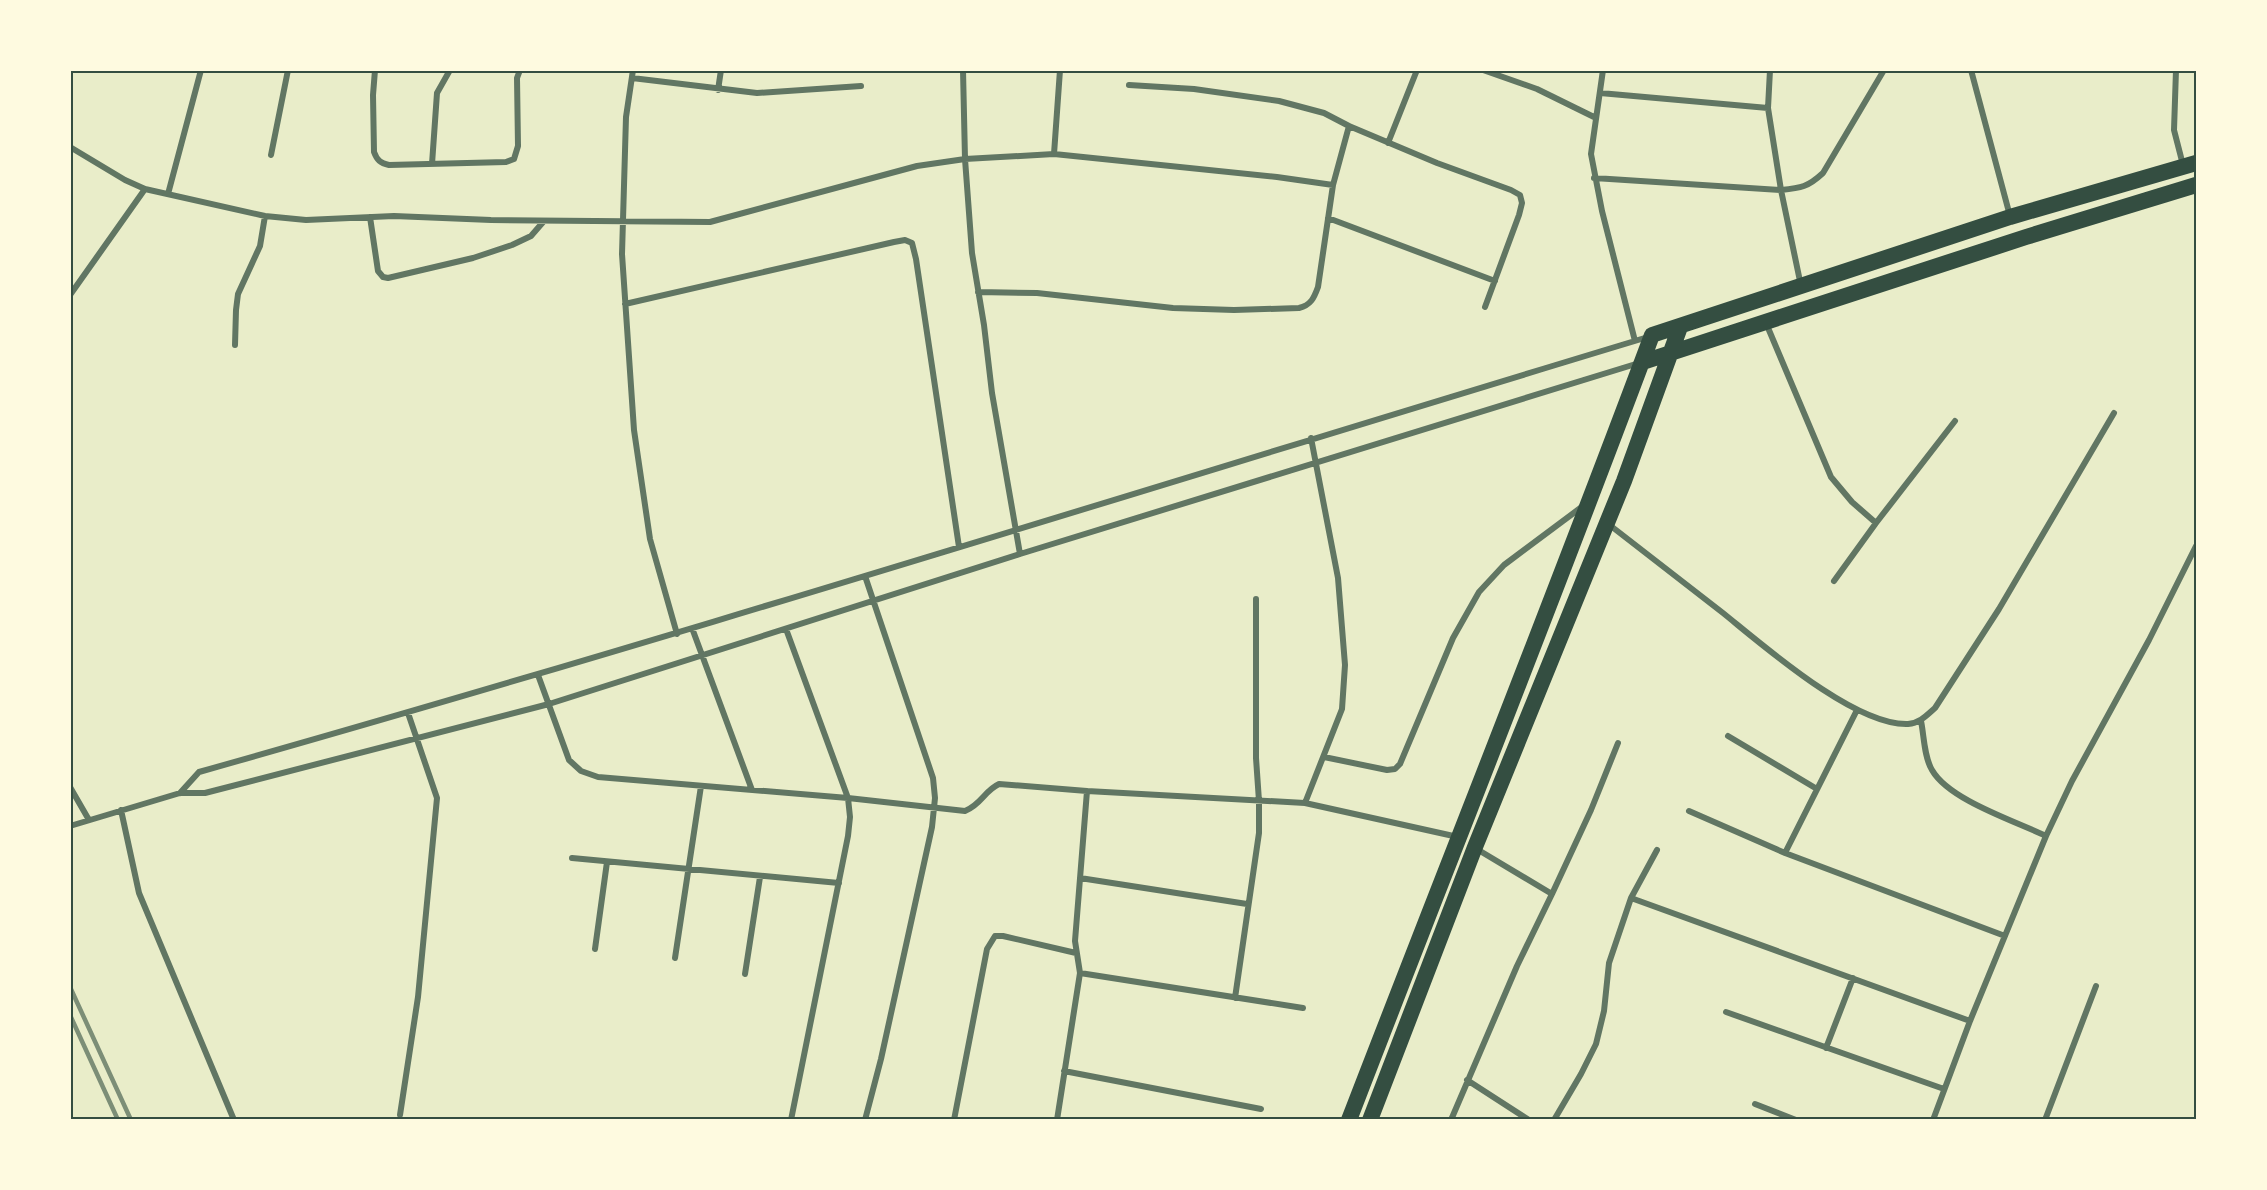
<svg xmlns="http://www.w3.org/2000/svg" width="2267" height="1190" viewBox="0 0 2267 1190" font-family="'Exo 2',sans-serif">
<rect width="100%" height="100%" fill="#e9edc9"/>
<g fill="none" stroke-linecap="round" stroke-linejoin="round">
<path stroke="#617663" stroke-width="6" d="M375,70L373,95L374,152C377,160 380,163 389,165L506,162L514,159L518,146L517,78L520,70
M633,70L626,117L622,254L634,430L650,539L677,634
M963,70L965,159L972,253L984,325L992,393L1020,554
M1483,70L1537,89L1596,118
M1603,70L1591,154L1602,211L1635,341
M1770,70L1768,108L1781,190L1801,286
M1971,70L2010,216
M2176,70L2174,130L2183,165
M632,78L757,93L861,86
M718,90L721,70
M1600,93L1768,108
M1349,126L1437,163L1511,190L1520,195L1522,203L1519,215L1485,307
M1388,143L1417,70
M70,147L125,180L145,189L265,216L306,220L394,216L491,220L710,222L917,166L965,159L1054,154L1277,177L1333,185L1349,126L1324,113L1279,101L1194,89L1129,85
M1054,154L1060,70
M271,155L288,70
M432,164L437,93L450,70
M1594,178L1781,190C1801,188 1808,187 1823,173L1884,70
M168,194L201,70
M370,217L378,271L383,277L388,278L473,258L512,245L531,236L544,221
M1328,218L1495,281
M978,292L1037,293L1173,308L1234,310L1299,308C1311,305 1314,298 1318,287L1333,185
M70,295L145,189
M625,304L894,242L905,240L912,243L916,259L959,547
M1766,323L1831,477L1852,502L1876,523
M235,345L236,310L238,294L260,246L265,216
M1607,523C1646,553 1684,583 1723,613C1764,646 1855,726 1908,724C1920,723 1927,715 1935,708L1999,609L2114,413
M1834,581L1876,523L1955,421
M692,628L752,790
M786,629L848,798L850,817L848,836L791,1120
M538,675L569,760L581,771L598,777L848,798L965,811C982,804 984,791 999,784L1087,791L1305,803L1458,837
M1921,721C1924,735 1924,757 1932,770C1949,800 2015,821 2046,836
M1728,736L1817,789
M1324,757L1387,770L1395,769L1400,764L1453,638L1479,592L1504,565L1583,506
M70,787L89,820
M180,793L199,772C684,635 1165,483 1648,337
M1305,803L1342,709L1345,665L1338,578L1311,438
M121,810L139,893L234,1120
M1689,811L1785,853L2005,936
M70,826L180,793H205L549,704L1020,554L1639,363
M1785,853L1857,710
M572,858L839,883
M1080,878L1247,904
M1552,894L1591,810L1618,743
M1631,898L1970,1021
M595,949L607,862
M675,958L701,786
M1080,973L1303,1008
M745,974L760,877
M1235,998L1259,833V801L1256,758V599
M1726,1012L1944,1089
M1826,1048L1853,978
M1064,1071L1261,1109
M1467,1080L1529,1120
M1755,1104L1796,1120
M400,1115L418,997L437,798L408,713
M865,1120L881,1059L932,827L935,798L933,778L865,576
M954,1120L987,949L995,936H1003L1076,953
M1057,1120L1080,973L1075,941L1087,791
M1451,1120L1517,966L1552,894L1475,848
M1554,1120L1581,1074L1596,1044L1604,1011L1609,963L1631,898L1657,850
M1933,1120L1970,1021L2046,836L2072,781L2149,640L2196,546
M2045,1120L2096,986"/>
<path stroke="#344e41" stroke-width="16" d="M1643,362L2026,237L2196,185
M1349,1120C1450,858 1554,598 1652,335L2010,217L2196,163
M1370,1120L1475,847L1624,481L1680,327"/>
<path stroke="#7c8e77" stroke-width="4.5" d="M70,987L131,1120
M70,1015L118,1120"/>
</g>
<rect width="2267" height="1190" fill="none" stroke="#fefae0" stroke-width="144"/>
<rect x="72" y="72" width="2123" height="1046" fill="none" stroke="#344e41" stroke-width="2"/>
</svg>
